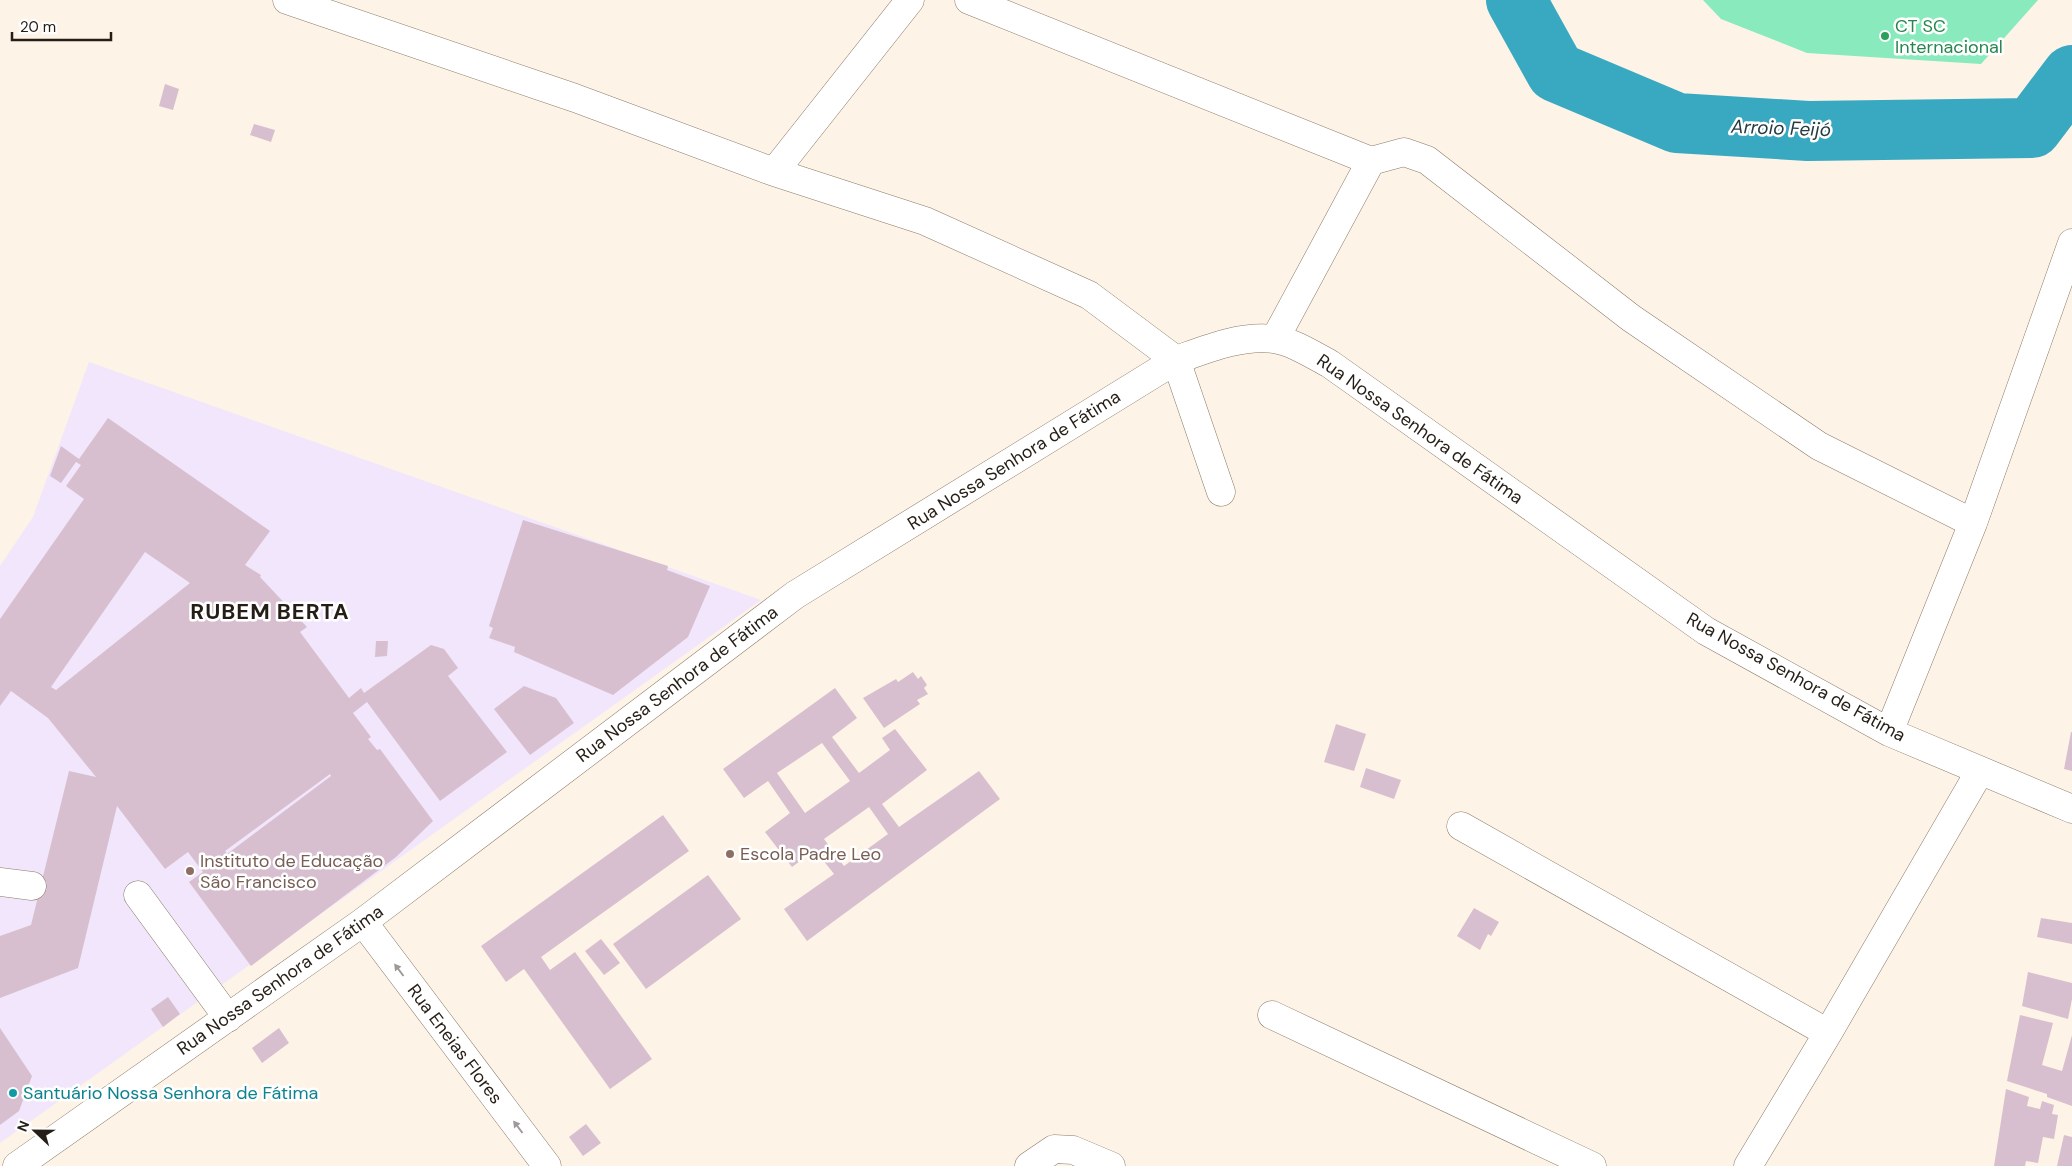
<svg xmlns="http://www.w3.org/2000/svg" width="2072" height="1166" viewBox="0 0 2072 1166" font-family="'DM Sans',sans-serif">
<rect width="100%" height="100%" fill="#fef3e7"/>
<path fill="#f1e6fb" d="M89,362L761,600L0,1143V566L33,517Z"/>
<path fill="#89eabd" d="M1703,0H2038L1981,64L1807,53L1721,19Z"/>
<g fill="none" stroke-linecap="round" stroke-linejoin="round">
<path stroke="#39a8c1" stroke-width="60" d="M1516,0L1556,72L1677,123L1808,131L2032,128L2072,75"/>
</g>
<path fill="#d7bfcf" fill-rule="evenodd" d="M165,84L179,89L173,110L159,106Z
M254,124L275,130L271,142L250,135Z
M108,418L270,531L245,565L261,575L260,577L307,627L300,632L349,698L361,688L364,693L431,645L444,649L458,668L448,676L507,752L440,801L367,702L353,713L371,737L368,739L377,750L380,749L433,821L396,857L251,966L189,882L203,872L188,852L165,869L117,806L78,968L0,998V936L31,925L69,771L96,777L48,718L11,691L0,706V619L84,499L66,486L81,465L76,462L61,483L50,476L61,446L79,459ZM145,552L190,583L56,690L51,687ZM330,774L331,776L227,854L225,851Z
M523,520L668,566L667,570L710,586L688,637L613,695L514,652L515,647L489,638L493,628L489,626Z
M376,641H388L387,656L375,657Z
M913,672L918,679L921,676L927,685L924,688L928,694L917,700L920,704L884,728L863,698L896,679L898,682Z
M524,686L556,698L574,723L530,755L494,709Z
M835,688L857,718L832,737L859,773L890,750L882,738L895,729L927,770L882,804L899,827L979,771L1000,799L807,941L784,909L834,874L815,850L792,867L765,832L790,813L768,781L744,798L723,769ZM822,743L850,781L805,813L777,773ZM869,807L888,834L844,866L824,839Z
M1336,724L1366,734L1354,771L1324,762Z
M2071,732H2072V771L2064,769Z
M1366,768L1401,780L1394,799L1360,787Z
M663,815L689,851L541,957L550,970L575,952L652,1059L610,1089L524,969L506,982L481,946Z
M708,875L741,919L646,989L613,944Z
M1474,908L1499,922L1491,936L1488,934L1480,950L1457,936Z
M2041,918L2072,923V944L2037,937Z
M601,939L620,963L604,975L585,951Z
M2028,972L2072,983V999L2068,1019L2022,1006Z
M168,997L180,1014L163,1027L151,1009Z
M2020,1015L2053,1023L2042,1065L2062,1071L2072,1035V1106L2047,1097V1094L2007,1081Z
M0,1028L32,1076L19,1111L0,1125Z
M279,1028L289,1043L262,1063L252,1048Z
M2006,1089L2029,1097L2027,1106L2040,1109L2042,1101L2054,1105L2052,1114L2058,1115L2054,1139L2043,1137L2038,1163L2026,1161L2025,1166H1994Z
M586,1124L601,1143L583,1156L569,1137Z
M2064,1135L2072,1137V1166H2057Z"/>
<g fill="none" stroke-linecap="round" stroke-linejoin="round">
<defs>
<path id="minor" d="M287,0L575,98L774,172L925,221L1089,295L1176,360L1221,492
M969,0L1371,161L1275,339
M1371,161L1404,152L1427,160L1631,318L1819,446L1973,523
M774,172L910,0
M1889,732L1973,523L2072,243
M1461,826L1828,1033
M0,882L32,886
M138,895L228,1018
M363,922L547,1166
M1272,1015L1592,1166
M17,1166L363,922L795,595L1176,360C1207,349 1240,335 1274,339C1293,342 1313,355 1330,364L1706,631L1889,732L2072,809
M1029,1166L1054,1149L1073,1150L1111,1166
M1748,1166L1828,1033L1980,771"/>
</defs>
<use href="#minor" stroke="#8b7c69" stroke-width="29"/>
<use href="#minor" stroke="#fff" stroke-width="28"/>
</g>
<defs><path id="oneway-solid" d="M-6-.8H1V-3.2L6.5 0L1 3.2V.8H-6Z" transform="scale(1.25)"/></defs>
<g fill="#9d9a97">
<use href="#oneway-solid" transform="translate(399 970) rotate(-127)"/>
<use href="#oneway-solid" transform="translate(518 1127) rotate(-127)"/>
</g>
<circle fill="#2e9e5b" stroke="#fff" stroke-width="2" cx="1885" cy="36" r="5"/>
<g fill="#8d6e63" stroke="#fff" stroke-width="2">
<circle cx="730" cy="854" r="5"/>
<circle cx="190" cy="871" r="5"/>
</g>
<circle fill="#0f9aa8" stroke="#fff" stroke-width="2" cx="13" cy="1093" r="5"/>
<g text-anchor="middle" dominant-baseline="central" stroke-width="5" stroke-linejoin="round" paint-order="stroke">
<g font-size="18" fill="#27864d" stroke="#fff" text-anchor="start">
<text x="1895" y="26">CT SC<tspan x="1895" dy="21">Internacional</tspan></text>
</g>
<g font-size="18" fill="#251e17" stroke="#fff">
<text transform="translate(1420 429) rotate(35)">Rua Nossa Senhora de Fátima</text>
<text transform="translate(1014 460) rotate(-32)">Rua Nossa Senhora de Fátima</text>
<text transform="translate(1796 677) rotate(29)">Rua Nossa Senhora de Fátima</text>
<text transform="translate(677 684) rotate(-37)">Rua Nossa Senhora de Fátima</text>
<text transform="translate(280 980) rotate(-35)">Rua Nossa Senhora de Fátima</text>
<text transform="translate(455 1044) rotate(53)">Rua Eneias Flores</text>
</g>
<g font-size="18" fill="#785e54" stroke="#fff" text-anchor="start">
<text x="740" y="854">Escola Padre Leo</text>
<text x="200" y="861">Instituto de Educação<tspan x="200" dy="21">São Francisco</tspan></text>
</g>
<g font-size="18" fill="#0d838f" stroke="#fff" text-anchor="start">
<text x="23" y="1093">Santuário Nossa Senhora de Fátima</text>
</g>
<g font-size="19" font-style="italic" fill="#233b41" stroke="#fff">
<text transform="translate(1781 128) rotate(2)">Arroio Feijó</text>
</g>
<g font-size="22" font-weight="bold" letter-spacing="1" fill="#251e17" stroke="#fff">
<text x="270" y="611">RUBEM BERTA</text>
</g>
</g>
<g transform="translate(35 1131) rotate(292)" stroke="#ffffff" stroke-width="4" paint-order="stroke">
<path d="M0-4L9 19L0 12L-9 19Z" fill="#251e17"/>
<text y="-8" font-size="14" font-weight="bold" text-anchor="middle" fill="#251e17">N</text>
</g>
<path d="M12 32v8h99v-8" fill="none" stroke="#251e17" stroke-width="2.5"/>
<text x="20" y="32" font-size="15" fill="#251e17" stroke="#ffffff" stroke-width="4" paint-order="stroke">20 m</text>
</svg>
